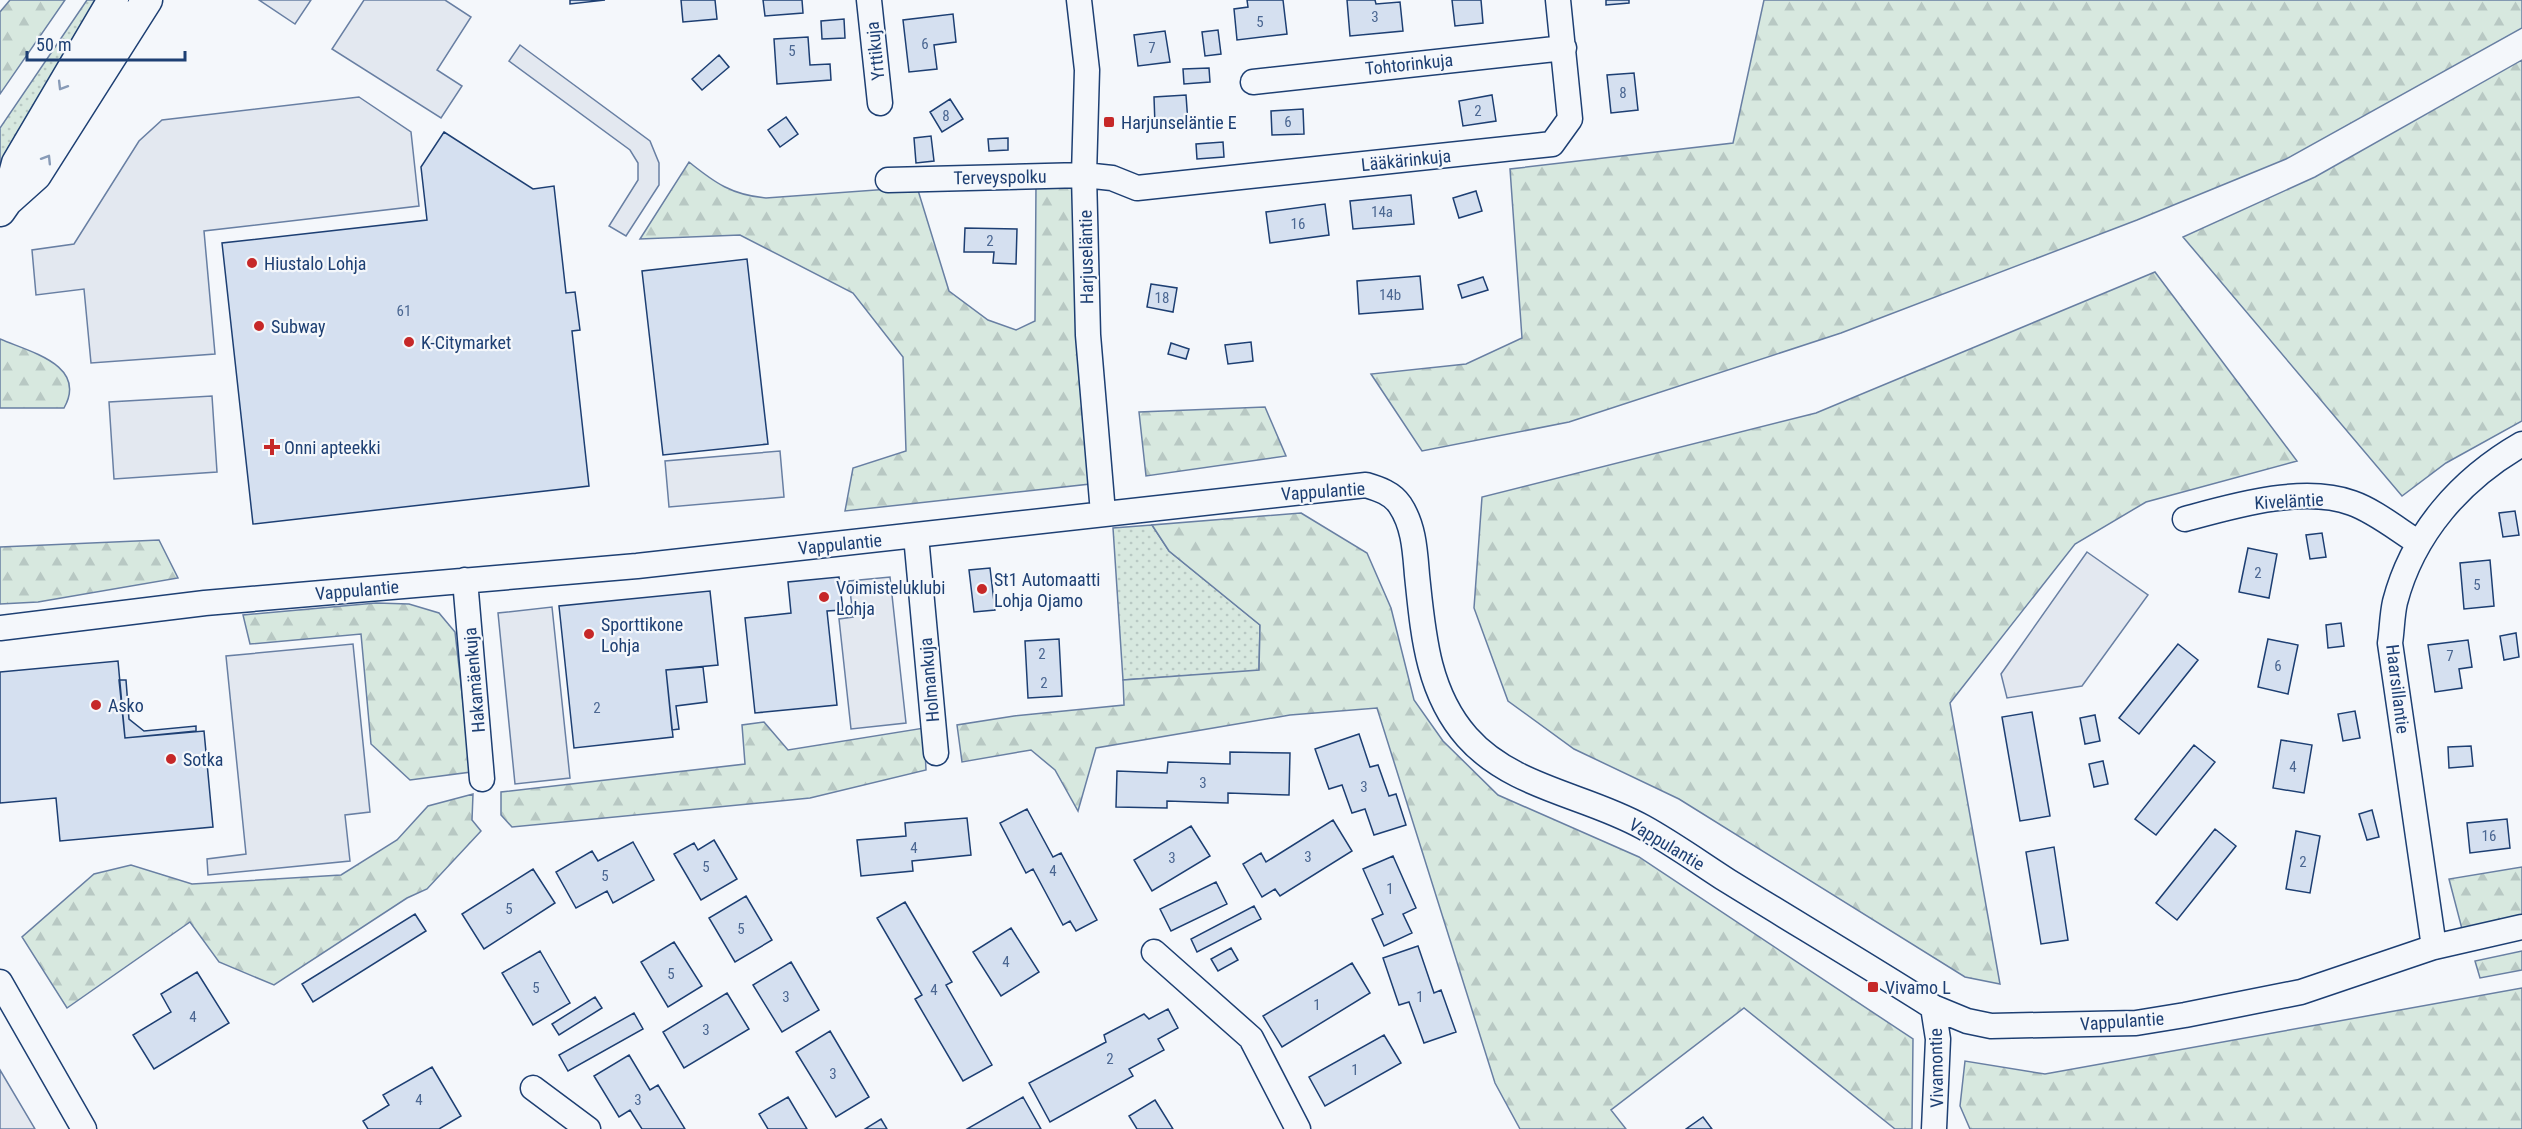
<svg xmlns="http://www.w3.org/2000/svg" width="2522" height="1129" viewBox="0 0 2522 1129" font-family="'Roboto Condensed',sans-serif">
<defs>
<pattern id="green-dots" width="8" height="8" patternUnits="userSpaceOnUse" patternTransform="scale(1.5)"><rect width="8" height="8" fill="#d7e8df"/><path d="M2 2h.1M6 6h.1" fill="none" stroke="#b8c8c3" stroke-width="1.8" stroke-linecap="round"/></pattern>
<pattern id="forest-firs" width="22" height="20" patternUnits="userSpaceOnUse" patternTransform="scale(1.5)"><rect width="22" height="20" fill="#d7e8df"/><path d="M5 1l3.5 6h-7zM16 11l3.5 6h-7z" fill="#b8c8c3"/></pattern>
</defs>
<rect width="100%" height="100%" fill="#f4f7fb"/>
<path fill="url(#green-dots)" stroke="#687fa3" stroke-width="1.5" d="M87,0H99L8,148L0,168V128Z
M1152,525L1169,551L1260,625L1259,671L1123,680L1113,528Z"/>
<path fill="url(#forest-firs)" stroke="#687fa3" stroke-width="1.5" d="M10,0H65L0,94V12Z
M1764,0H2522V28L2286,159L2137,220L1841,333L1569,422L1422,451L1371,374L1466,364L1522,338L1510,169L1733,143Z
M2522,60V421L2446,463L2402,496L2183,237L2315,177Z
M689,162C715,183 732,195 766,198L917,187L949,291L988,320L1016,330L1035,321L1036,184L1077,187L1090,484L845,511L853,468L906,451L903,357L853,293L740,235L640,239Z
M2155,272L2297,461L2146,502L2075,544L1950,703L2000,984L1965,977L1679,799L1574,749L1508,701L1474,608L1482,497L1816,413Z
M0,339C30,352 88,365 64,408H0Z
M1265,407L1286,456L1146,476L1139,412Z
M1301,513L1367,553L1391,608L1414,700L1443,741L1498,795L1639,857L1913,1039L1912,1129H1895L1744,1008L1611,1110L1626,1129H1520L1495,1083L1377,708L1290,715L1096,748L1078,811L1055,770L1031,750L962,762L957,725L1014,716L1124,705L1123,680L1259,670L1260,625L1169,551L1152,525Z
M159,540L178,578L38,602L0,604V547Z
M376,603L409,604L439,613L455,632L471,772L410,780L371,744L361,634L250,644L243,615Z
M764,722L788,750L924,728L926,770L810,798L512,827L501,815V792L745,764L742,725Z
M473,794L472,820L481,831L427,889L407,898L274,985L219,962L190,922L67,1008L22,937L94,874L131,865L192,884L341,875L397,840L428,806Z
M2522,867V917L2462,929L2449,879Z
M2522,951V970L2480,978L2475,961Z
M2522,988V1129H1970L1960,1106L1965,1061L2045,1074Z"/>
<path fill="#e3e8f0" stroke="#687fa3" stroke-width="1.5" d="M259,0H311L295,24Z
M364,0H445L471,17L437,70L462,86L441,118L332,49Z
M520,45L650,141L659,163V185L626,236L609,226L638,180V163L630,150L509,61Z
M359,97L411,132L419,206L204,231L215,354L91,363L84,289L36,295L32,250L74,244L139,141L162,120Z
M212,396L217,472L114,479L109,402Z
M780,451L784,497L669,507L665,461Z
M2087,552L2148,595L2082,686L2007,698L2001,674Z
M890,577L906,723L851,729L839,619L853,617L849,581Z
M552,607L570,778L515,784L498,613Z
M353,644L370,812L345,815L350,861L208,875L207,859L246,854L226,656Z
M0,1070L35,1129H0Z"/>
<path fill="#d5e0f0" stroke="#1d3f73" stroke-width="1.5" d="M570,0H605L570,4Z
M681,0H715L717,19L683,22Z
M763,0H802L803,13L765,16Z
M1247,0H1283L1287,34L1237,40L1234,9L1248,7Z
M1347,0H1375L1376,4L1400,2L1403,31L1350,36Z
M1452,0H1481L1483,23L1455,26Z
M1606,0H1629V3L1606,5Z
M953,14L956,42L934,45L937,69L909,72L903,20Z
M844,19L845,38L822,39L821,21Z
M1218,30L1221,54L1205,56L1202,32Z
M1165,31L1170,62L1138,66L1134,35Z
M808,37L810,65L830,64L831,80L777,84L774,39Z
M719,55L729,67L702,90L692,79Z
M1209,68L1210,82L1184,84L1183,69Z
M1634,73L1638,110L1611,113L1607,75Z
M1186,95L1188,123L1155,125L1154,97Z
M1492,95L1496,121L1463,126L1459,101Z
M950,99L963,119L942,132L930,112Z
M1303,109L1304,134L1272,135L1271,111Z
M786,117L798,134L780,147L768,130Z
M444,132L533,189L554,186L566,293L575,292L580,330L572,331L589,486L253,524L222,243L427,220L421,167Z
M931,136L934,161L916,163L914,138Z
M1008,138V150L989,151L988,139Z
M1223,142L1224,157L1197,159L1196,144Z
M1476,191L1482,211L1459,218L1453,198Z
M1411,195L1414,224L1353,229L1350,201Z
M1325,204L1329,235L1270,243L1266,212Z
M965,228L1017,229L1016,264L993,263L994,252H964Z
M747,259L768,444L663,455L642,271Z
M1420,276L1423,309L1359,314L1357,281Z
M1483,277L1488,290L1462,298L1458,285Z
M1151,284L1177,288L1173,312L1147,307Z
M1251,342L1253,361L1228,364L1225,345Z
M1171,343L1189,349L1186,359L1168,354Z
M2515,511L2519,535L2503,537L2499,513Z
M2322,533L2326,557L2310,559L2306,535Z
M2248,548L2277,554L2269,598L2239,592Z
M2490,560L2494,606L2464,609L2460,563Z
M990,568L995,610L974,612L969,570Z
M839,577L843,610L827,611L837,705L755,713L745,618L791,613L788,582Z
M710,591L718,665L666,670L673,737L574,748L559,606Z
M2341,623L2344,646L2328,648L2326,625Z
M2516,633L2519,657L2504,660L2500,636Z
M1059,639L1062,696L1028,698L1025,641Z
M2268,639L2298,645L2288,694L2258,687Z
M2468,640L2472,667L2459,669L2462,688L2435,692L2428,645Z
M2178,644L2198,660L2139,734L2119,718Z
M118,661L125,738L204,731L213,827L60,841L56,798L0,803V672Z
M703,667L707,702L676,706L679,729L672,730L666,670Z
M119,680H126L129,719L144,731L196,726V731L125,738Z
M2355,711L2360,738L2343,741L2338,714Z
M2032,712L2050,816L2020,821L2002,717Z
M2095,715L2100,741L2085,744L2080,718Z
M1359,734L1370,767L1378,765L1389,796L1396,794L1406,825L1374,835L1365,809L1352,813L1342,785L1329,789L1315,749Z
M2281,740L2312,745L2304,793L2273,788Z
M2194,745L2215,762L2156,835L2135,819Z
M2471,746L2473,766L2449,768L2448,747Z
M1230,752L1290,753L1289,795L1228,793V803L1167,801V808L1116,807L1117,771L1167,773L1168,762L1230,764Z
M2103,761L2108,784L2094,787L2089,764Z
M1027,809L1053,857L1061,853L1097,920L1076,931L1070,921L1063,925L1033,869L1026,873L1000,823Z
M2372,810L2379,837L2367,840L2359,814Z
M967,818L971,855L912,861L913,871L861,876L857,840L906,836L905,823Z
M2507,819L2510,848L2470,853L2467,823Z
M1333,820L1352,851L1280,896L1275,889L1262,897L1243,864L1261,853L1266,862Z
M1191,826L1210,856L1152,891L1134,860Z
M2215,829L2236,846L2177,920L2156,903Z
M2296,831L2320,836L2310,893L2286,889Z
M714,840L737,879L701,900L674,854L694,843L698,850Z
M633,842L654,880L613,903L607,891L576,908L556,872L592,851L598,861Z
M2054,847L2068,940L2041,944L2026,852Z
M1393,856L1416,908L1403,914L1412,933L1384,946L1372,919L1383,914L1363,869Z
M533,869L555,903L484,949L462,914Z
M1216,882L1227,904L1171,931L1160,909Z
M746,896L772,940L735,962L709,918Z
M905,902L952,982L946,985L992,1065L963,1081L915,999L922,995L877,918Z
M1254,906L1261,919L1197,952L1191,939Z
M415,914L426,931L313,1002L302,984Z
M1011,928L1039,972L1001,996L973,952Z
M674,942L702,986L668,1007L641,962Z
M1418,946L1434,993L1441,990L1456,1032L1424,1043L1409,1002L1399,1005L1383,958Z
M1231,948L1238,960L1218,971L1211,959Z
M540,951L570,1003L533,1025L502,973Z
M791,962L819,1010L782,1032L753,985Z
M1352,963L1370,993L1282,1047L1263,1016Z
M197,972L229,1023L154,1069L133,1035L171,1012L161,994Z
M727,993L749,1029L684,1068L663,1032Z
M595,997L602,1008L559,1035L552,1024Z
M1168,1009L1178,1028L1158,1039L1164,1050L1129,1069L1133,1076L1050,1122L1029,1083L1106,1042L1104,1035L1144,1014L1149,1019Z
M634,1013L643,1029L568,1071L559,1055Z
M830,1031L869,1097L836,1117L796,1052Z
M1384,1035L1401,1063L1325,1106L1309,1077Z
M629,1055L650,1090L658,1085L685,1129H642L630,1110L619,1117L594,1076Z
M432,1067L461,1116L439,1129H368L363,1121L389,1105L383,1095Z
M788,1097L807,1129H768L759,1114Z
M1023,1097L1041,1129H967Z
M1155,1100L1173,1129H1137L1129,1116Z
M1703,1117L1712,1129H1686Z
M881,1119L887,1129H865Z"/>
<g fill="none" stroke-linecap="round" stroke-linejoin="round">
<defs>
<path id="minor" d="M869,0L880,103
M1079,0L1087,70L1084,175L1088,335L1103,513
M1253,82L1564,48
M888,180L1084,175L1112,178L1137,188L1552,144L1570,119L1558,0
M2185,519C2233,506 2303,485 2352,503C2375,511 2398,530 2419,543
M916,536L936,753
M465,580L482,779
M0,628L205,603L637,566L1366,485C1379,489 1392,493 1400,505C1414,526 1415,551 1417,575C1423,632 1427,692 1467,737C1512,788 1586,795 1643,827C1672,843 1700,863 1728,881C1796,923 1865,964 1933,1007L1967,1021L1991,1026L2136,1023L2185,1015L2301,992L2434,947L2522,927
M2434,947L2390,643C2392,630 2392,615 2395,602C2413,533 2461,479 2522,444
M1154,952L1251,1038L1298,1129
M0,982L84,1129
M1933,1007L1938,1039L1934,1129
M533,1088L588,1129"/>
<path id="major" d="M7,201L17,163L113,0
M0,211L7,201L36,175L147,0"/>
</defs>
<use href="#minor" stroke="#1d3f73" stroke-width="27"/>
<use href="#major" stroke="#1d3f73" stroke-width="33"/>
<use href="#minor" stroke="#f4f7fb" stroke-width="24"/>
<use href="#major" stroke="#f4f7fb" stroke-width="30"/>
</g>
<defs><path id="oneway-chevron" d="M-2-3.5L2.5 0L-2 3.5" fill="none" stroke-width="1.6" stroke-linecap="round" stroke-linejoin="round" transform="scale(1.5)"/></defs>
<g stroke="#889bb7">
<use href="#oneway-chevron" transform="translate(62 86) rotate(121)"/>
<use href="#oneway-chevron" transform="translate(47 159) rotate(-58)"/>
</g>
<g fill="#c62828" stroke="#f4f7fb" stroke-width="2">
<rect x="1103" y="116" width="12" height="12" rx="3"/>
<circle cx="252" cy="263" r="6"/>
<circle cx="259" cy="326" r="6"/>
<circle cx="409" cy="342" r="6"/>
<path d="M269 438h6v6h6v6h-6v6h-6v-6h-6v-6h6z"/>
<circle cx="982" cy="589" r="6"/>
<circle cx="824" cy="597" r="6"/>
<circle cx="589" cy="634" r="6"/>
<circle cx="96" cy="705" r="6"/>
<circle cx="171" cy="759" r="6"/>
<rect x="1867" y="981" width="12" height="12" rx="3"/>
</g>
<g text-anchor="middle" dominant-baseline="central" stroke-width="4.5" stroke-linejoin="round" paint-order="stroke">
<g font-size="15" fill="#4b6792">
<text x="1375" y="17">3</text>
<text x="1260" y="22">5</text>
<text x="925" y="44">6</text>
<text x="1152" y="48">7</text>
<text x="792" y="51">5</text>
<text x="1623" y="93">8</text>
<text x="1478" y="111">2</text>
<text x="946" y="116">8</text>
<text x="1288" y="122">6</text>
<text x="1382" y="212">14a</text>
<text x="1298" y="224">16</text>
<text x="990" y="241">2</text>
<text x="1390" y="295">14b</text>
<text x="1162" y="298">18</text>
<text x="404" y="311">61</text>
<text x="2258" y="573">2</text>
<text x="2477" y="585">5</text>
<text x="1042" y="654">2</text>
<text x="2450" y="656">7</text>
<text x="2278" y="666">6</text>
<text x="1044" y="683">2</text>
<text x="597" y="708">2</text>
<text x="2293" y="767">4</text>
<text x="1203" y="783">3</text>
<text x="1364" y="787">3</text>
<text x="2489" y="836">16</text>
<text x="914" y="848">4</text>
<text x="1308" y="857">3</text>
<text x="1172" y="858">3</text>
<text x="2303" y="862">2</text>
<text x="706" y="867">5</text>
<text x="1053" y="871">4</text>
<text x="605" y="876">5</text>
<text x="1390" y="889">1</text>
<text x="509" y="909">5</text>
<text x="741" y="929">5</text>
<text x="1006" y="962">4</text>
<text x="671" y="974">5</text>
<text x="536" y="988">5</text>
<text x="934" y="990">4</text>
<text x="786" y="997">3</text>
<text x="1420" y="997">1</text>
<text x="1317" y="1005">1</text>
<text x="193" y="1017">4</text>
<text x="706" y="1030">3</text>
<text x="1110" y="1059">2</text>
<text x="1355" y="1070">1</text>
<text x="833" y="1074">3</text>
<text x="419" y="1100">4</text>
<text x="638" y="1100">3</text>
</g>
<g font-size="18" fill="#1d3f73" stroke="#f4f7fb">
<text transform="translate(875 51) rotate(-96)">Yrttikuja</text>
<text transform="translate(1409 64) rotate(-6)">Tohtorinkuja</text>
<text transform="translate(1406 160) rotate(-6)">Lääkärinkuja</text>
<text transform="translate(1000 177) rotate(-1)">Terveyspolku</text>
<text transform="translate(1086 257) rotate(-91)">Harjuseläntie</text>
<text transform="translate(1323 491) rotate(-4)">Vappulantie</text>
<text transform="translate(2289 501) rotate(-3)">Kiveläntie</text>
<text transform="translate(840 544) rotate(-6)">Vappulantie</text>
<text transform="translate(357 590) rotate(-5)">Vappulantie</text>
<text transform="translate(474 680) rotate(-95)">Hakamäenkuja</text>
<text transform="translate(929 680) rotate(-95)">Holmankuja</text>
<text transform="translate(2398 689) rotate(83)">Haarsillantie</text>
<text transform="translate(1667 844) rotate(31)">Vappulantie</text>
<text transform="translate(2122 1021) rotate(-4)">Vappulantie</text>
<text transform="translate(1936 1068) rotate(-91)">Vivamontie</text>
</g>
<g font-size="18" fill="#1d3f73" stroke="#f4f7fb" text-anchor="start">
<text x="1121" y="122">Harjunseläntie E</text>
<text x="264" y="263">Hiustalo Lohja</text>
<text x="271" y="326">Subway</text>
<text x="421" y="342">K-Citymarket</text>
<text x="284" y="447">Onni apteekki</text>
<text x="994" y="579">St1 Automaatti<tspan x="994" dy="21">Lohja Ojamo</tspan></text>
<text x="836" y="587">Voimisteluklubi<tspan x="836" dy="21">Lohja</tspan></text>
<text x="601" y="624">Sporttikone<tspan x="601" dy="21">Lohja</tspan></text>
<text x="108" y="705">Asko</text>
<text x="183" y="759">Sotka</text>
<text x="1885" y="987">Vivamo L</text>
</g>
</g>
<path d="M27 51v9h158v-9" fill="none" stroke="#1d3f73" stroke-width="3"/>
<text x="36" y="51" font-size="18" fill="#1d3f73" stroke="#f4f7fb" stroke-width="4.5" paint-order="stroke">50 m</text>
</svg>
